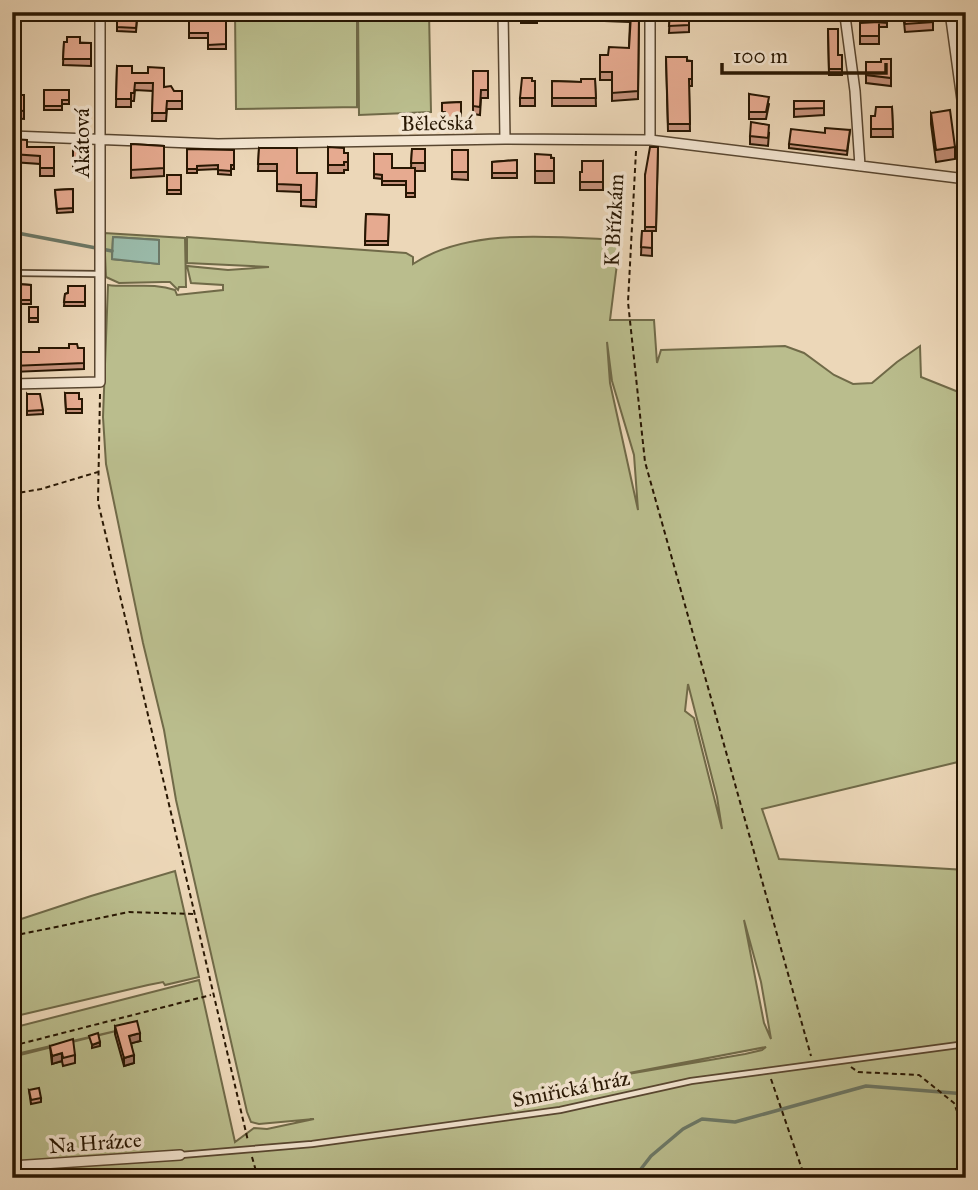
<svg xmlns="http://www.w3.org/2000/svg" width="978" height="1190" viewBox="0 0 978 1190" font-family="'IM FELL Great Primer',serif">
<rect width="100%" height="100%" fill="#ecd7b8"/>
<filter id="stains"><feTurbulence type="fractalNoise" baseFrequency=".00286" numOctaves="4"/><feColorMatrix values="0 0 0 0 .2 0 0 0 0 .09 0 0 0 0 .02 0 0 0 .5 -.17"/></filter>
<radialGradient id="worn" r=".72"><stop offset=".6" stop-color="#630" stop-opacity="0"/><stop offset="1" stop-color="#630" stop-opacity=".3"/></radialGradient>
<path fill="#babd8d" stroke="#706a48" stroke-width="2" fill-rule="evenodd" d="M235,12H357V107L236,109Z
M358,12H429L431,112L359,115Z
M104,233L185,238L186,287H179L178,290L170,282H163L119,283L106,277ZM113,237L159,240V264L112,259Z
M187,237L406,253L413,257V264C469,227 555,237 620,240L610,320H654L657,363L661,350L785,346L804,353L834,375L853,384L872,383L897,362L920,346L921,377L966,395V788L958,762L762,809L779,859L966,870V1178H12V1057L120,1030L12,1055V1028L199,980L235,1142L254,1128L267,1129L314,1119L259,1124L251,1122L247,1112L176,800L164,730L143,643L106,464L103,417L108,285C130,288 153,282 175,290L177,295L223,290V285L191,283L187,266L228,270L269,267L187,263ZM607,342L612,381L634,455L638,510L610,383ZM688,684L717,797L722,829L694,718L685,711ZM744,920L761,982L771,1039L764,1023ZM766,1047L762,1050L745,1054L587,1081Z
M175,871L199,977L165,985L163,982L148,985L12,1017V922L91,896Z"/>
<path fill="#9abaa9" stroke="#6c7866" stroke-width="2" d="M113,237L159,240V264L112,259Z"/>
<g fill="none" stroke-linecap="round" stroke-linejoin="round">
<path stroke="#6c7866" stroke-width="3.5" d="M12,232L112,251
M634,1178L651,1156L683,1129L702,1119L735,1122L866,1086L966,1094"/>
<defs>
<path id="lane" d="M18,273L99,274
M181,1155L312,1144L560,1110L691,1081L966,1044"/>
<path id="street" d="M503,12L505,139
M650,12V140
M843,12L845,16L855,91L860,166
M950,12L966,129
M12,136L218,144L505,139L650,140L966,179
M12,384L100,382V12
M12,1166L180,1155"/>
</defs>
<use href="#lane" stroke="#584630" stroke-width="8"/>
<use href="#street" stroke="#584630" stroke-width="12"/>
<path stroke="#271602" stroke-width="2" stroke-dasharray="5 3.5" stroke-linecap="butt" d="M636,151L628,302L645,462L811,1056
M100,394L98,502L248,1141
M12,494L41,489L98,472
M12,936L129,912L193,914
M12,1046L211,995
M851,1067L858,1072L919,1075L954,1103L966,1136
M771,1079L805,1178
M252,1157L258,1178"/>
<use href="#lane" stroke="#f3e5d1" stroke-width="4.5"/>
<use href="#street" stroke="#f3e5d1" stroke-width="9"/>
</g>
<path fill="#c6927c" stroke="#271602" stroke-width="2" d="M72,12H92L91,20L72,19Z
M117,12L132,15L137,18L136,32L117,31Z
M226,12V49H208V38H189V16H208Z
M521,12H537V23H521Z
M605,12L639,15L638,99L612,101V80H600V55H608L629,48L630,22L605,21Z
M670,12H705V18L689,19V32L669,33Z
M887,12V27H879V44H860V23L875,22Z
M903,12L933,22V30L905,32Z
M828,29L838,55H842V75H829Z
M64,42L91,43V66L63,65Z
M666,57L692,61V86H689L690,131H668Z
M891,59V86L866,83V62H881Z
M117,66L164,87L174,91H182V109H167L166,121H152L153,91L135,90L134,101H131V107H116Z
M473,71H488V98H481L480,115L473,114Z
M595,79L596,106H552V81L581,82Z
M532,81H535V106H520V98Z
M44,90H69V104H62V110H44Z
M749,94L769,104L766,119H749Z
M12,95H24V119L12,118Z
M794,101H824V115L794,117Z
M461,102V122H445V116H442V103Z
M892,107L893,137H871V116H875Z
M931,113L955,147V159L936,162L931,124Z
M850,130L847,155L789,148V144L825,133Z
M769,133L768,146L750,144V136Z
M12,139L27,147H54V176H40V164L12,162Z
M131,144L164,146V176L131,178Z
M328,147L344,153H348V170H344V173H328Z
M658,147L656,231H645V175Z
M73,148L87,170L84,174L73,172Z
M259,148L297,173H317L316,207L301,206V192L277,191V171H258Z
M187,149L234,150V169H231V175L218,174V169L197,170V173H187Z
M412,149H425V171H415V197H406V185H382V179L374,178V154L392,168H411Z
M452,150H468V180L452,179Z
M535,154L554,158V183H535Z
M517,160V178H492V162Z
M603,161V190H580V172H582Z
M167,175H181V194H167Z
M73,189V212L57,213L55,190Z
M366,214L389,215L388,245H365Z
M642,231H652V256L641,255Z
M17,284L31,285V304H17Z
M85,286V306H64L65,294Z
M29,307H38V322H29Z
M84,348V369L12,372V352H39Z
M65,393L79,399H82V413H66Z
M27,394L43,410V414L27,415Z
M115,1026L140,1041L131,1043L134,1063L124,1066L115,1034Z
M50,1046L75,1055V1063L63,1066L62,1061L52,1064Z
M29,1090L41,1098V1102L31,1104Z"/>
<path fill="#a17765" stroke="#271602" stroke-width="2" d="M140,1033V1041L129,1044V1036Z
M100,1042V1046L92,1048V1045Z
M62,1053V1061L52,1064V1056Z
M134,1055V1063L124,1066V1058Z"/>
<path fill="#e6aa90" stroke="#271602" stroke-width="2" d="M72,12H92L91,16H72Z
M117,12H132V15L137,18L136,28L117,27Z
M208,12H226V44L208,45V33H189V16H208Z
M521,12H537V17H521Z
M605,12H632V15H631L630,17L605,15Z
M670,12H689V25L669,26Z
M887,12V23L875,22L874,13Z
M903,12H932L933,22L905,24Z
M631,15H639L638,91L612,93V72H600V55H608L609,47L629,48Z
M879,22V36H860V23Z
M828,29H838V55H842V69H829Z
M67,37H80V43H91V59H63L64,42H67Z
M666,57H687V61H692V79H689L690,124H668Z
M881,59H891V78L866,75V62H881Z
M117,66H132V73H148V67L164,68V87L171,86L174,91H182V101H167L166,113H152L153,83H135L134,93H131V99H116Z
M473,71H488V90H481L480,107L473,106Z
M522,78H532V81H535V98H520Z
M581,79H595L596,98H552V81L581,82Z
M44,90H69V100H62V106H44Z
M749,94L769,97L766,112H749Z
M12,95H24V111L12,110Z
M794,101H824V108L794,109Z
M461,102V118H445V112H442V103Z
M876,107H892L893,129H871V116H875Z
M950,110L955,147L936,150L931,113Z
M751,122L769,125L768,138L750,136Z
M825,128L850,130L847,151L789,144L791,129L825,133Z
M12,139L27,140V147H54V168H40V156L12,154Z
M131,144L164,146V168L131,170Z
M328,147L344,148V153H348V162H344V165H328Z
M650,147H658L656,227H645V175Z
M73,148H87V166L84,170L73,168Z
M259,148H297V173H317L316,200H301V185L277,184V164H258Z
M187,149L234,150V165H231V171L218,170V165L197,166V169H187Z
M412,149H425V163H411Z
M452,150H468V172H452Z
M374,154H392V168H415V193H406V181H382V175L374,174Z
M535,154L551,155V158H554V171H535Z
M517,160V173H492V162Z
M582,161H603V182H580V172H582Z
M167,175H181V190H167Z
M73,189V208L57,209L55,190Z
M366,214L389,215L388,241H365Z
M642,231H652V248L641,247Z
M17,284L31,285V300H17Z
M68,286H85V302H64L65,294L68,293Z
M29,307H38V318H29Z
M69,344H77L78,348H84V363L12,366V352H39V348H69Z
M65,393H79V399H82V409H66Z
M27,394H40L43,410L27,411Z
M137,1021L140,1033L129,1036L134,1055L124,1058L115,1026Z
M98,1033L100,1042L92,1045L89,1036Z
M73,1039L75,1055L63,1058L62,1053L52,1056L50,1046Z
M39,1088L41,1098L31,1100L29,1090Z"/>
<g text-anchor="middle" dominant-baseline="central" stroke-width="7" stroke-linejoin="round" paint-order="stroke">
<g font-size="21" fill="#271602" stroke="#f3e5d1">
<text transform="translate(437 123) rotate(-1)">Bělečská</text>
<text transform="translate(82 143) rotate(-90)">Akátová</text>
<text transform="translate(614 220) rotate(-87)">K Břízkám</text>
<text transform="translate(571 1089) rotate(-11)">Smiřická hráz</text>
<text transform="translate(95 1143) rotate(-4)">Na Hrázce</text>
</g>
</g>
<rect width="978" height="1190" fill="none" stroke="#ecd7b8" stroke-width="42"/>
<rect x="14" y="14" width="950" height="1162" fill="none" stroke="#271602" stroke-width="3.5"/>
<rect x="21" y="21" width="936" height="1148" fill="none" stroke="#271602" stroke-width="2"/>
<path d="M722 63v10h164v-10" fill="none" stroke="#271602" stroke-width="3.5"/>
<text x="733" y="63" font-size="21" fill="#271602" stroke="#f3e5d1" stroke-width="5" paint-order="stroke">100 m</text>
<rect width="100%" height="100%" filter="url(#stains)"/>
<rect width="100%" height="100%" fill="url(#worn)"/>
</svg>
